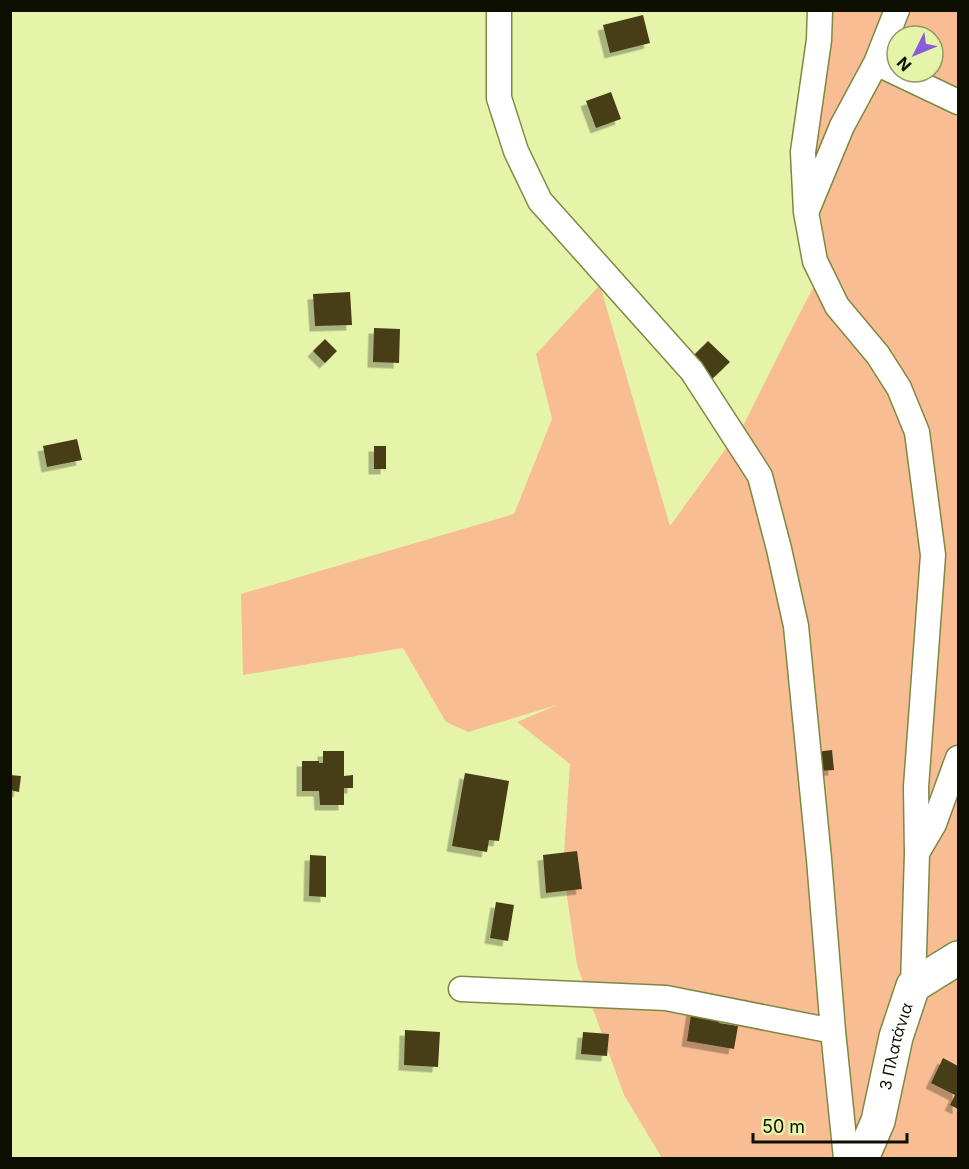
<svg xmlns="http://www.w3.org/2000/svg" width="969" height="1169" viewBox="0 0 969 1169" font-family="Inter,sans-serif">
<defs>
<filter id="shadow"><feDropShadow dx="-5.5" dy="5.5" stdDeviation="0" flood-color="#0004"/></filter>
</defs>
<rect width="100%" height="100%" fill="#e6f4aa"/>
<path fill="#f8bd92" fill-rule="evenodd" d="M824,11H958V1158H662L624,1095L577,965L563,869L570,764L517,722L557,705L468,732L446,722L403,648L243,675L241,594L514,514L552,419L536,354L600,285L670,526L745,422L786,340L828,259L813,175ZM897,36H933V72H897Z"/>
<path fill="#463d16" filter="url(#shadow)" d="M643,15L650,43L610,53L603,25Z
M611,92L621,119L596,128L586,101Z
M350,292L352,325L315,326L313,294Z
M374,328L400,329L399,363L373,362Z
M325,339L337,351L325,363L313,351Z
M708,341L730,362L712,379L691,358Z
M77,439L82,460L47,467L43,446Z
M374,446H386V469H374Z
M832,750L834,770L818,771L816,752Z
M323,751H344V776L353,775V788H344V805H320L319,791H302V761H319V763H323Z
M465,773L509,781L499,841L489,840L487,852L452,846Z
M10,775L21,776L19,792L10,790Z
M577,851L582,889L546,893L543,855Z
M310,855L326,856V897L309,896Z
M496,902L514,905L508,941L490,938Z
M692,1008L721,1013L719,1023L738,1026L734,1049L687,1041Z
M405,1030L440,1032L438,1067L404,1065Z
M583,1032L609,1034L607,1056L581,1054Z
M943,1058L958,1066V1109L950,1105L955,1095L931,1083Z"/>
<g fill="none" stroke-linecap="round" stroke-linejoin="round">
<defs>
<path id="street" d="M499,10V98L516,151L540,201L692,371L760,476L779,549L796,626L819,859L833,1031L846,1158
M820,10L819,40L803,152L806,212L815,261L837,306L878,355L899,388L917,432L933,555L916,787L917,853L913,986
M876,63L958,102
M808,208L842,126L876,63L897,10
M917,853L934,824L958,758
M461,989L666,998L833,1031"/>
<g id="secondary">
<path id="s1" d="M862,1158L878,1121L896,1037L913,986L958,958"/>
</g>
</defs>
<use href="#street" stroke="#7d8942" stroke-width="27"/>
<use href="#secondary" stroke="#7d8942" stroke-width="36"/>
<use href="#street" stroke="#fff" stroke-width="24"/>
<use href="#secondary" stroke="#fff" stroke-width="33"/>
</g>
<g text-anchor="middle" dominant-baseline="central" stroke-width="6" stroke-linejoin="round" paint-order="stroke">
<g font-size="16" fill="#0d1000" stroke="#e6f4aa">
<text stroke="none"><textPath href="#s1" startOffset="117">3 Πλατάνια</textPath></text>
</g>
</g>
<rect width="969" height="1169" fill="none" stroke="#0d1000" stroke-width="24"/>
<g transform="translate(915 54) rotate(227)"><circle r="28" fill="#e6f4aa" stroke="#8f9966" stroke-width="1.5"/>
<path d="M0-4.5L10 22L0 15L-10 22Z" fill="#895dd7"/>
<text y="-9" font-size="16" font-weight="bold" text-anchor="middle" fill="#0d1000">N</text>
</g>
<path d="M753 1133v9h154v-9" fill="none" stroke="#0d1000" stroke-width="3"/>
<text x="762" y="1133" font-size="18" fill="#0d1000" stroke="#e6f4aa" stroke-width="4.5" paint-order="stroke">50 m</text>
</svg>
